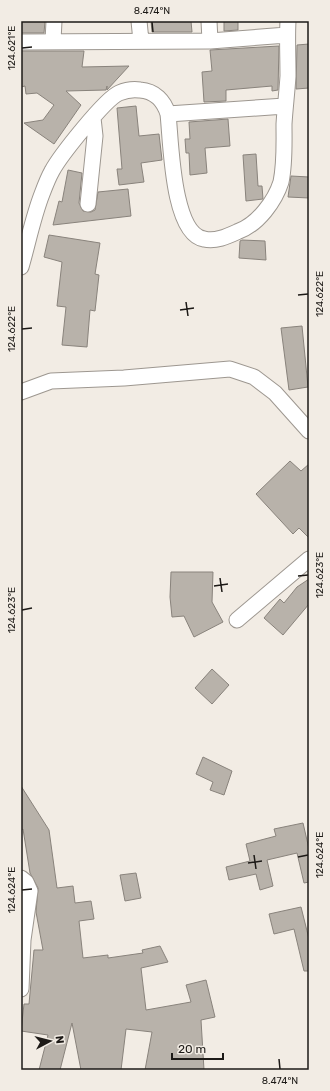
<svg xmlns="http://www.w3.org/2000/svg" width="330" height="1091" viewBox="0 0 330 1091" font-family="Rubik,sans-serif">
<rect width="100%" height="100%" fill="#f2ece4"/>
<path fill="#b8b2aa" stroke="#89837c" d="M21,21H45L44,33H21Z
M151,21H191L192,32H152Z
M224,21H238V30L224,31Z
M309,44V88L296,89L297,45Z
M279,46L278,90L272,91V86L226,90V101L204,102L202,72L212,71L210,50Z
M21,51H84L82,67L129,66L107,90V86L106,90L66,91L81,105L54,144L24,123L43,120L54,105L37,93L26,94L25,86L21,87Z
M136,106L139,136L159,134L162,160L141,163L144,182L119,185L117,169H122L117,108Z
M228,119L230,146L205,148L207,173L190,175L189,153H186L185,139H190L189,122Z
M256,154L258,186H262L263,199L246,201L243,155Z
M68,170L82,173L79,203L83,211L91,212L95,210L98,192L128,189L131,216L53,225L59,201L62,202Z
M291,176L309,177V198L288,197Z
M49,235L100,243L95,274L99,275L95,311L90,310L87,347L62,345L66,307L57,306L62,262L44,257Z
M242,240L265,241L266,260L239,258L240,241Z
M302,326L308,387L289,390L281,328Z
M290,461L301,471L309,464V538L299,528L293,534L256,494Z
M171,572H213L212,602L223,622L194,637L184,616L172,617L170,597Z
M309,579V604L283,635L264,618L280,599L284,603L297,587Z
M212,669L229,685L212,704L195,688Z
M203,757L232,771L224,795L210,790L213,782L196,774Z
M21,786L49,830L57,888L73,886L75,903L91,901L94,919L79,921L83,958L108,955V958L143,953L142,950L160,946L168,962L141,968L146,1010L191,1002L186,985L206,980L215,1017L201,1020L204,1070H145L152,1032L126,1029L121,1070H81L72,1023L60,1070H39L48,1035L21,1031L24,1004H29L34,950H43L36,912L38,888L30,873L23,829L21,830Z
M303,823L309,849V882L304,883L297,853L267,860L273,886L260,890L256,874L229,880L226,867L250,861L246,844L276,836L274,829Z
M136,873L141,898L125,901L120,875Z
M301,907L309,939V971H304L294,929L274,934L269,914Z"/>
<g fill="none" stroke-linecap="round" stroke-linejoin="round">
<defs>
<path id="street" d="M139,21L141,41
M209,21L210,41
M53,41L54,21
M21,42L210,41L287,35
M168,114L285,106
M88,204L95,136L93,118
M21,267C28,243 33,217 42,194C45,186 48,178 52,171C60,156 105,99 119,93C126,90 133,89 140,90C155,91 164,101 168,114C171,140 172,234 204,239C216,242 228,236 239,231C258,224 275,201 281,182C285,163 284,143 284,124C285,108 287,92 288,76C288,57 287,39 288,21
M21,392L51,381L124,378L230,369L254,377L275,393L309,431
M237,620L309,559
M21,878L26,882L30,891L23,940L21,989"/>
</defs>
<use href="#street" stroke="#9d9790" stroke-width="17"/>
<use href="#street" stroke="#fff" stroke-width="15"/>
</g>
<path fill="none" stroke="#1d1a17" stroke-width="1.5" d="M152,22L153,32M22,48L32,47M298,295L308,294M186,302L188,316M180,310L194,308M22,329L32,328M298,576L308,575M220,578L222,592M214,586L228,584M22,610L32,608M254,855L256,869M298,857L308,855M248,863L262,861M22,890L32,889M279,1059L280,1069"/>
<rect width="330" height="1091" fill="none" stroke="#f2ece4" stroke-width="44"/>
<g transform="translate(50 1041) rotate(83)" stroke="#f2ece4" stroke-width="3" paint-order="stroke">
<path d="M0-3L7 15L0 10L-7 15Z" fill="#1d1a17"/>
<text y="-6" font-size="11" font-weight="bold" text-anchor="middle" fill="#1d1a17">N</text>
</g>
<path d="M172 1053v6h51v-6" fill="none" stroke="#1d1a17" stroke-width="2"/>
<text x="178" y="1053" font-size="12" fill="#1d1a17" stroke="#f2ece4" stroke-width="3" paint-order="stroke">20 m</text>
<rect x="22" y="22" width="286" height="1047" fill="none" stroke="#1d1a17" stroke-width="1.5"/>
<g font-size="10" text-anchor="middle" fill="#1d1a17">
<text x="152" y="14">8.474°N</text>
<text transform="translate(11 48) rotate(-90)" y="4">124.621°E</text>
<text transform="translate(319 294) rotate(-90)" y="4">124.622°E</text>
<text transform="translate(11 329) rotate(-90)" y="4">124.622°E</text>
<text transform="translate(319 575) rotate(-90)" y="4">124.623°E</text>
<text transform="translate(11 610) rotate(-90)" y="4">124.623°E</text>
<text transform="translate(319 855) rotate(-90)" y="4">124.624°E</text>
<text transform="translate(11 890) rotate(-90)" y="4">124.624°E</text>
<text x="280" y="1084">8.474°N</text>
</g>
</svg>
